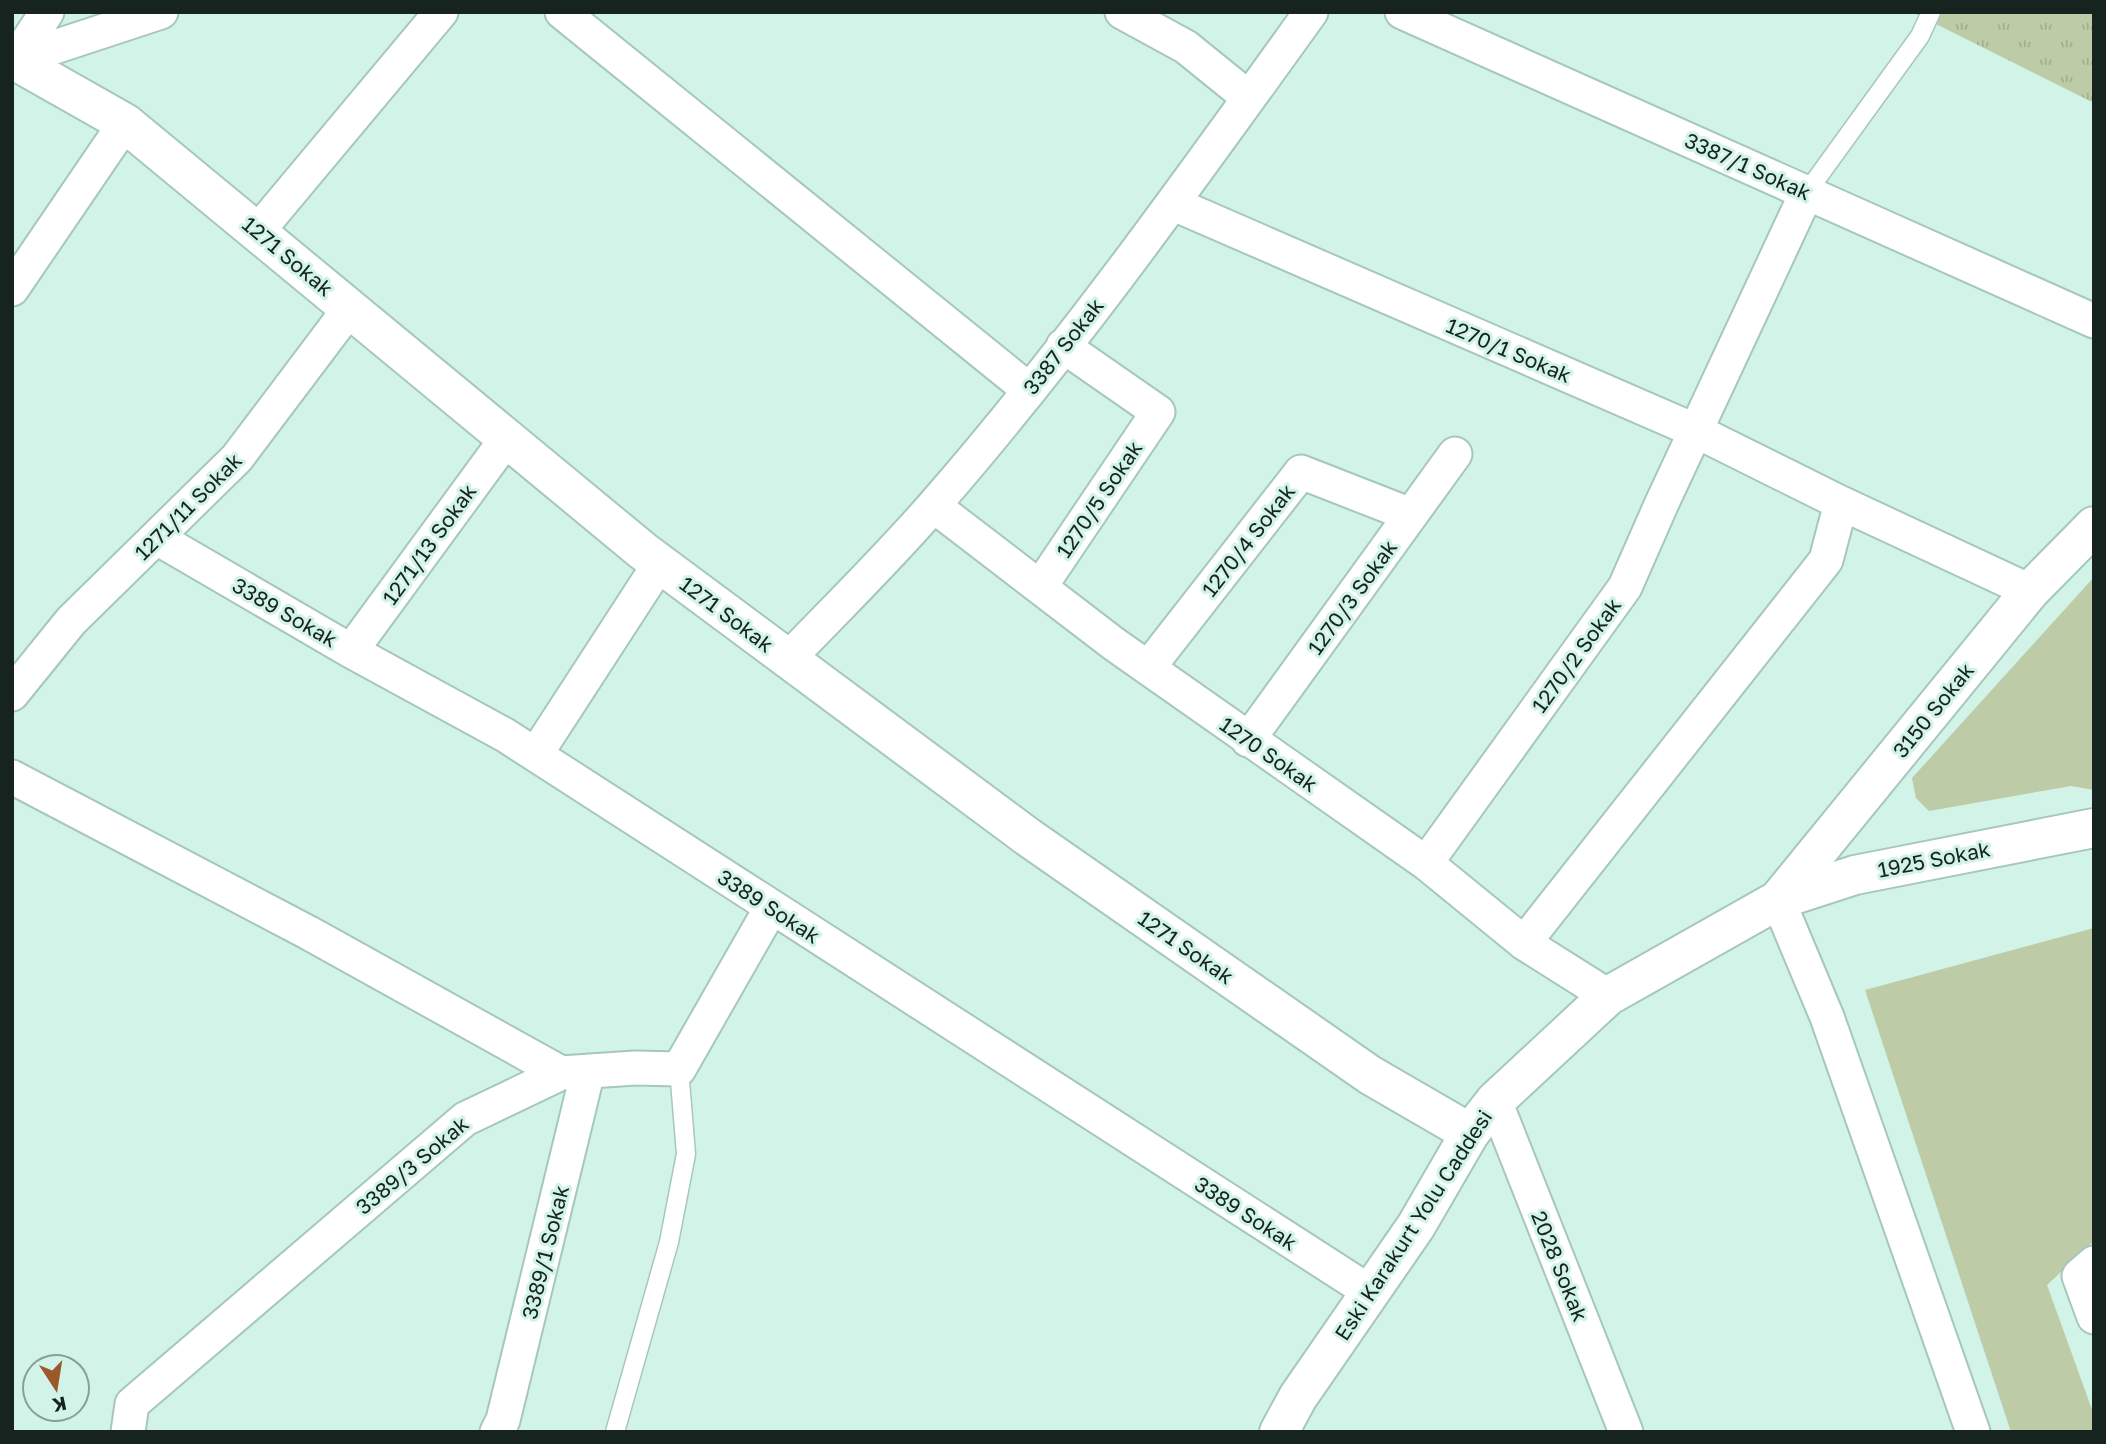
<svg xmlns="http://www.w3.org/2000/svg" width="2106" height="1444" viewBox="0 0 2106 1444" font-family="'Golos Text',sans-serif">
<defs>
<pattern id="grass-tufts" width="24" height="20" patternUnits="userSpaceOnUse" patternTransform="scale(1.75)"><rect width="24" height="20" fill="#bdcca6"/><path d="M3 7l-1-3M5 7V3M7 7l1-3M15 17l-1-3M17 17v-4M19 17l1-3" fill="none" stroke="#a2af8e"/></pattern>
</defs>
<rect width="100%" height="100%" fill="#d1f3e8"/>
<path fill="url(#grass-tufts)" d="M1912,12H2094V103Z"/>
<path fill="#bdcca6" d="M2094,577V790L2071,786L1929,811L1916,798L1912,778Z
M2094,928V1241L2047,1285L2094,1415V1432H2011L1865,990Z"/>
<g fill="none" stroke-linecap="round" stroke-linejoin="round">
<defs>
<path id="service" d="M1807,192L1920,36L1931,12
M615,1432L669,1242L686,1154L679,1069"/>
<path id="minor" d="M562,12L1029,390
M1122,12L1186,47L1249,98
M1402,12L2094,321
M15,60L161,12
M15,60L47,12
M1174,204L1696,431L1841,503L2030,591
M258,231L441,12
M12,289L125,123
M934,506L1114,644L1426,863L1524,943L1608,996
M157,538L351,651L505,735L1370,1292
M1040,587L1158,412L1063,346
M351,651L507,438
M788,659C837,608 888,558 934,505C1070,349 1190,180 1311,12
M1148,668L1301,472L1411,515
M12,694L71,621L237,458L350,308
M1248,740L1455,454
M536,754L660,563
M12,777L309,933L561,1073
M1426,863L1625,587L1661,505L1807,192
M1778,900L1827,1017L1973,1432
M1524,943L1826,560L1841,503
M1495,1101L1626,1432
M2094,1263L2079,1276L2094,1317
M128,1432L132,1404L465,1119L561,1073L635,1068L679,1069L771,908
M497,1432L503,1420L588,1071"/>
<path id="tertiary" d="M12,59L125,123L643,551L1028,837L1370,1075L1470,1133
M1778,900L1855,875L2094,828"/>
<path id="secondary" d="M1279,1432L1298,1397L1416,1226L1470,1133L1495,1101L1608,996L1778,900L2030,591L2094,526"/>
</defs>
<use href="#service" stroke="#a6c7bc" stroke-width="21"/>
<use href="#minor" stroke="#a6c7bc" stroke-width="37"/>
<use href="#tertiary" stroke="#a6c7bc" stroke-width="42"/>
<use href="#secondary" stroke="#a6c7bc" stroke-width="42"/>
<use href="#service" stroke="#fff" stroke-width="18"/>
<use href="#minor" stroke="#fff" stroke-width="33"/>
<use href="#tertiary" stroke="#fff" stroke-width="38"/>
<use href="#secondary" stroke="#fff" stroke-width="38"/>
</g>
<g text-anchor="middle" dominant-baseline="central" stroke-width="6" stroke-linejoin="round" paint-order="stroke">
<g font-size="21" fill="#16231f" stroke="#d1f3e8">
<text transform="translate(1748 166) rotate(24)">3387/1 Sokak</text>
<text transform="translate(288 256) rotate(40)">1271 Sokak</text>
<text transform="translate(1063 346) rotate(-52)">3387 Sokak</text>
<text transform="translate(1509 350) rotate(23)">1270/1 Sokak</text>
<text transform="translate(1099 499) rotate(-56)">1270/5 Sokak</text>
<text transform="translate(188 506) rotate(-45)">1271/11 Sokak</text>
<text transform="translate(1248 540) rotate(-52)">1270/4 Sokak</text>
<text transform="translate(429 544) rotate(-54)">1271/13 Sokak</text>
<text transform="translate(1352 597) rotate(-54)">1270/3 Sokak</text>
<text transform="translate(285 612) rotate(30)">3389 Sokak</text>
<text transform="translate(727 614) rotate(37)">1271 Sokak</text>
<text transform="translate(1576 655) rotate(-54)">1270/2 Sokak</text>
<text transform="translate(1933 710) rotate(-51)">3150 Sokak</text>
<text transform="translate(1269 754) rotate(35)">1270 Sokak</text>
<text transform="translate(1934 859) rotate(-11)">1925 Sokak</text>
<text transform="translate(769 906) rotate(33)">3389 Sokak</text>
<text transform="translate(1186 947) rotate(35)">1271 Sokak</text>
<text transform="translate(412 1165) rotate(-40)">3389/3 Sokak</text>
<text transform="translate(1246 1213) rotate(33)">3389 Sokak</text>
<text transform="translate(1413 1225) rotate(-57)">Eski Karakurt Yolu Caddesi</text>
<text transform="translate(545 1252) rotate(-76)">3389/1 Sokak</text>
<text transform="translate(1560 1266) rotate(68)">2028 Sokak</text>
</g>
</g>
<rect width="2106" height="1444" fill="none" stroke="#16231f" stroke-width="28"/>
<g transform="translate(56 1388) rotate(168)"><circle r="33" fill="#d1f3e8" stroke="#86a098" stroke-width="2"/>
<path d="M0-5L12 26L0 18L-12 26Z" fill="#9b5828"/>
<text y="-10" font-size="19" font-weight="bold" text-anchor="middle" fill="#16231f">K</text>
</g>
</svg>
